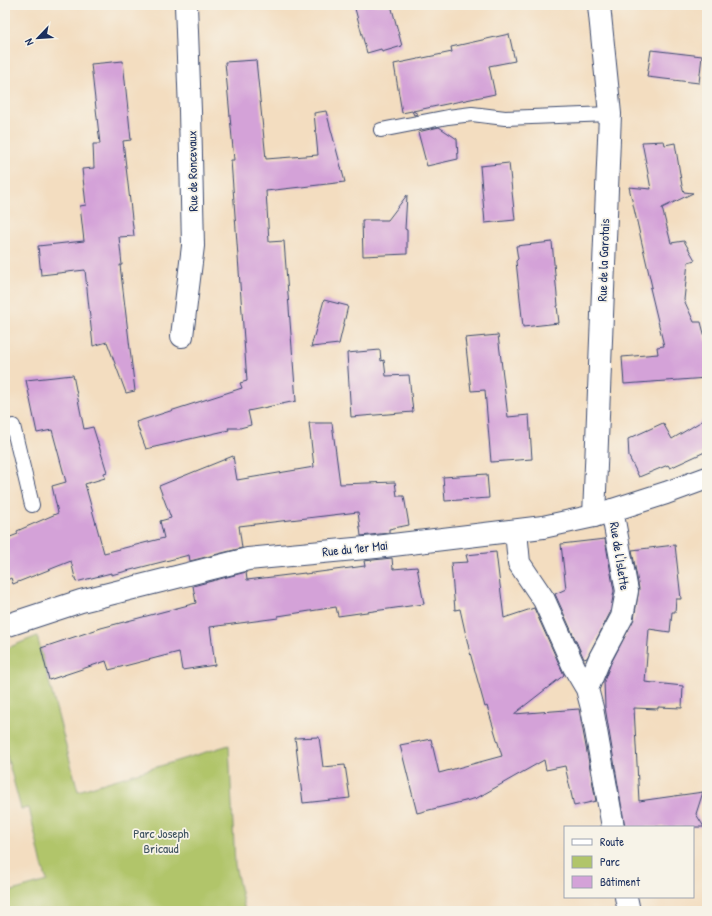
<svg xmlns="http://www.w3.org/2000/svg" width="712" height="916" viewBox="0 0 712 916" font-family="'Patrick Hand',sans-serif">
<rect width="100%" height="100%" fill="#f7f3e8"/>
<filter id="ink" filterUnits="userSpaceOnUse"><feTurbulence type="fractalNoise" baseFrequency=".025" numOctaves="2"/><feDisplacementMap in="SourceGraphic" scale="8" xChannelSelector="R" yChannelSelector="G"/><feConvolveMatrix kernelMatrix="1 2 1 2 8 2 1 2 1" color-interpolation-filters="sRGB"/></filter>
<filter id="wash" filterUnits="userSpaceOnUse"><feTurbulence type="fractalNoise" baseFrequency=".012" numOctaves="4" result="noise"/><feDisplacementMap in="SourceGraphic" scale="16" xChannelSelector="R" yChannelSelector="G"/><feGaussianBlur stdDeviation="0.9" result="paint"/><feColorMatrix in="noise" values="0 0 0 0 0 0 0 0 0 0 0 0 0 0 0 0 0 1.4 0 .05"/><feComposite in="paint" operator="in"/></filter>
<g filter="url(#wash)">
<rect width="100%" height="100%" fill="#f3ddc0"/>
<path fill="#b1c56a" stroke="#667a64" d="M37,636L78,791L229,745L235,865L245,911H5V893L47,881L42,865L29,808L21,809L5,749V649Z"/>
<g id="blocks">
<path fill="#d4a2d8" d="M354,5H391L402,46L382,52L381,49L367,53Z
M509,34L515,61L489,66L495,94L413,111L418,114L414,115L412,111L402,113L394,64L452,52L451,47Z
M651,50L702,56L699,83L647,77Z
M256,60L266,159L318,155L314,113L326,111L345,182L266,191L269,242L284,241L296,401L248,411L251,425L240,428H228L229,430L146,449L136,422L242,388L240,383L247,381L231,160H234L225,62Z
M123,61L131,140L123,141L134,236L119,237L122,265H120L135,391L126,393L107,342L93,346L85,270L41,275L38,246L84,241L80,206L86,205L82,169L94,168L93,144H100L91,64Z
M439,127L457,139L458,159L427,166L418,132Z
M664,141L665,145L675,143L682,186L684,192L693,193L662,208L671,243L684,241L695,260L688,262L684,300L694,322H701L707,345V378L624,384L622,357L658,354L657,347L664,346L650,288L652,287L629,187L651,189L642,142Z
M509,163L515,220L485,223L480,166Z
M407,195L405,229L407,230V254L363,256L362,220H388Z
M552,242L558,306H557L559,323L523,327L516,261L518,259L516,246Z
M324,300L348,306L339,344L311,347Z
M498,335L508,417L529,415L532,459L491,462L485,390L471,391L465,338Z
M380,350L381,361L384,360L386,376L409,375L413,412L351,417L347,353Z
M73,375L84,429L93,427L107,472L104,473L105,478L85,484L104,553L164,538L160,521L171,518L159,486L233,456L237,480L314,467L309,423H332L340,484L395,482L397,496H404L409,525L389,529V533L361,536L358,512L239,526L242,548L190,561L189,555L111,575V573L76,582L71,561L13,584L11,578L5,581V539L18,534L17,531L58,513L52,486L66,482L52,430L37,433L26,380Z
M707,418V451L670,468L668,465L639,477L629,457L628,439L663,423L672,439Z
M487,474L489,498L445,501L443,477Z
M605,539L614,591L610,613L587,658L584,659L555,594L566,589L561,544Z
M675,545L681,599H676L675,612H672L670,632L649,629L645,682L683,686L682,708L658,707V709L634,708L639,801L703,792L696,814L704,827H625L605,707L604,681L611,663L634,619L639,589L632,550Z
M496,552L504,618L534,608L564,675L514,714L579,709L596,801L574,806L565,766L546,770L544,760L477,798L417,813L400,745L431,739L439,773L502,756L487,706L485,707L469,649L460,609L455,610L451,563L468,562L466,555Z
M392,558L393,569L417,567L424,604L338,616L336,607L278,616V618L210,627L215,665L182,670L179,652L109,670L106,661L49,680L41,648L101,628L196,603L193,586L246,572L247,580L305,573V574L365,566L364,561Z
M319,737L323,767L345,765L350,798L303,803L295,738Z"/>
</g>
</g>
<g filter="url(#ink)">
<use href="#blocks" fill-opacity="0" stroke="#3b496d" stroke-width="1"/>
<g fill="none" stroke-linecap="round" stroke-linejoin="round">
<defs>
<path id="service" d="M381,130L448,117L472,114L505,118L610,114
M5,428L13,426L32,505"/>
<path id="minor" d="M182,336L193,246L190,111L186,5
M612,510L627,591L622,617L600,658L587,689L592,708L613,827
M594,516L610,114L599,5
M516,531L519,563L544,600L574,667L587,689
M626,897L629,911"/>
<path id="tertiary" d="M5,626L81,601L248,559L376,547L543,527L594,516L666,493L707,478"/>
</defs>
<use href="#service" stroke="#3b496d" stroke-width="16"/>
<use href="#minor" stroke="#3b496d" stroke-width="24"/>
<use href="#tertiary" stroke="#3b496d" stroke-width="24"/>
<use href="#service" stroke="#fff" stroke-width="14"/>
<use href="#minor" stroke="#fff" stroke-width="22"/>
<use href="#tertiary" stroke="#fff" stroke-width="22"/>
</g>
</g>
<g text-anchor="middle" dominant-baseline="central" stroke-width="3.5" stroke-linejoin="round" paint-order="stroke">
<g font-size="13" fill="#1b2f5e" stroke="#f7f3e8">
<text transform="translate(192 171) rotate(-91)">Rue de Roncevaux</text>
<text transform="translate(603 260) rotate(-88)">Rue de la Garotais</text>
<text transform="translate(355 548) rotate(-6)">Rue du 1er Mai</text>
<text transform="translate(620 556) rotate(81)">Rue de l'Islette</text>
</g>
<g font-size="13" fill="#405461" stroke="#f7f3e8">
<text x="161" y="833">Parc Joseph<tspan x="161" dy="15">Bricaud</tspan></text>
</g>
</g>
<rect width="712" height="916" fill="none" stroke="#f7f3e8" stroke-width="20"/>
<rect x="564" y="826" width="130" height="72" fill="#f7f3e8" stroke="#9fa5b1"/>
<rect x="572" y="839" width="20" height="6" fill="#ffffff" stroke="#9fa5b1"/>
<text x="600" y="846" font-size="12" fill="#1b2f5e">Route</text>
<rect x="572" y="856" width="20" height="12" fill="#b1c56a" stroke="#9fa5b1"/>
<text x="600" y="866" font-size="12" fill="#1b2f5e">Parc</text>
<rect x="572" y="876" width="20" height="12" fill="#d4a2d8" stroke="#9fa5b1"/>
<text x="600" y="886" font-size="12" fill="#1b2f5e">Bâtiment</text>
<g transform="translate(38 38) rotate(245)" stroke="#f7f3e8" stroke-width="3" paint-order="stroke">
<path d="M0-3L7 15L0 10L-7 15Z" fill="#1b2f5e"/>
<text y="-6" font-size="11" font-weight="bold" text-anchor="middle" fill="#1b2f5e">N</text>
</g>
</svg>
